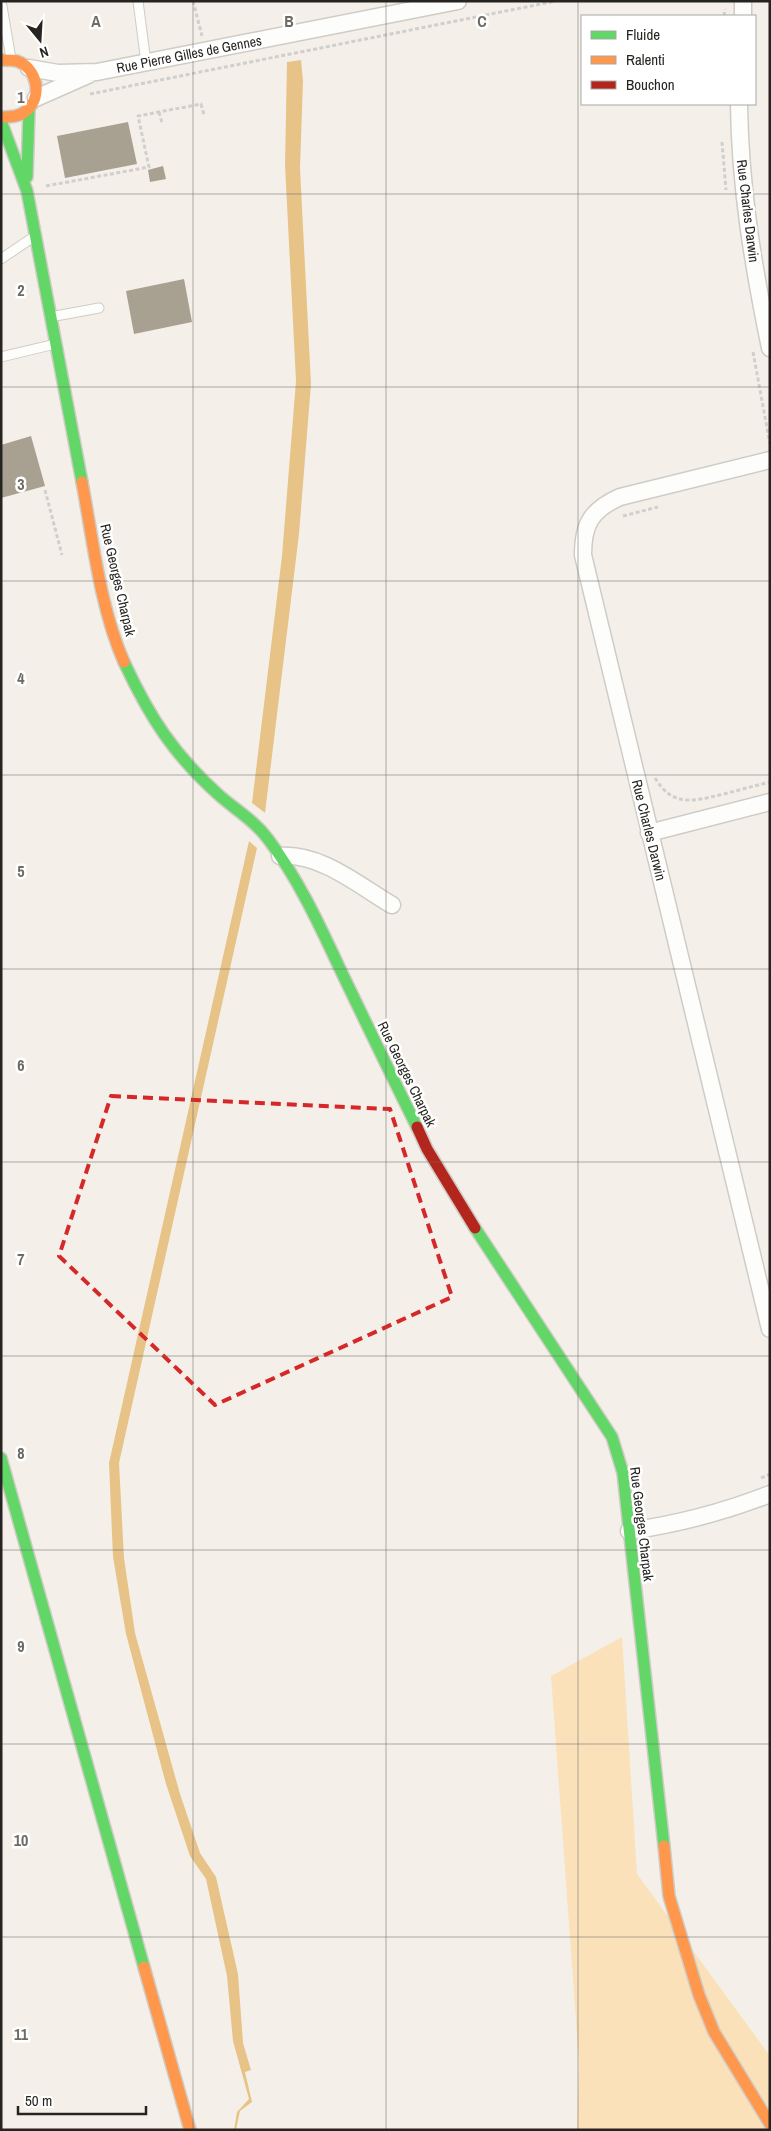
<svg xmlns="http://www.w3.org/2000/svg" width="771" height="2131" viewBox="0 0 771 2131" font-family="'Archivo Narrow',sans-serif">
<rect width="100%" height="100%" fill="#f4f0e9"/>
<path fill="#fae1b9" d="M622,1637L637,1874L770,2056V2130H577L579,2062L551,1676Z"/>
<path fill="#e7c387" d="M301,60L303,81L300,168L311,384L299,534L265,813L252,803L282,556L296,381L285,165L287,62Z
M249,841L257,848L119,1463L124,1558L135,1633L180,1794L200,1853L216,1877L238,1974L243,2043L251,2070L245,2072L252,2102L240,2111L236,2130H234L237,2112L249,2099L233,2041L227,1976L206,1879L190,1856L166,1784L126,1634L113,1557L109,1463Z"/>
<path fill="#a8a090" d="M128,122L137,164L65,178L57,136Z
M163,166L166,179L150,182L148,170Z
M184,279L192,322L134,334L126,291Z
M31,436L45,486L1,498V445Z"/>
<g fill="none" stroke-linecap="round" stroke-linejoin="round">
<defs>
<path id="lane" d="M138,1L146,63
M2,6L11,59
M1,259L35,236
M50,317L99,308
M1,357L55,344"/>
<path id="street" d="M743,16V1
M29,68L58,73L97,72L458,1
M36,98L88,75
M739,104C740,188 753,265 770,348
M770,460L620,497C591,510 583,524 583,555L770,1329
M649,833L770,802
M280,856C321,853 358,885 392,905
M629,1531C678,1524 724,1512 770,1494"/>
<path id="fast" d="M1,121L27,191L82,482
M27,177L29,110
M124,662C150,718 174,755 220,796C236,810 255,821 268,839C298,878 320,926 341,971C366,1023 391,1075 417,1127
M475,1228L612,1437L623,1473L664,1846
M1,1458L144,1967"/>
<path id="slow" d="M1,60C6,60 12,60 17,61C37,68 43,96 27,110C20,117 10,117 1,117
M82,482C93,540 100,608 124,662
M664,1846L669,1896L699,1995L714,2032L770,2124
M144,1967L190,2130"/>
<path id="jam" d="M417,1127L427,1149L475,1228"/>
</defs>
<use href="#lane" stroke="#cfccc6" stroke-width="11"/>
<use href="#street" stroke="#cfccc6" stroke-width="19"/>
<use href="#fast" stroke="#cfccc6" stroke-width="14"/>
<use href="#slow" stroke="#cfccc6" stroke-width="14"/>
<use href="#jam" stroke="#cfccc6" stroke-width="14"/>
<path stroke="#d1cfcd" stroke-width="3" stroke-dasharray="4 2.5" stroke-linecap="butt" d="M193,1L202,36
M724,16L725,9
M90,94L556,1
M159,112L162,123
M722,142L726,190
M46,186L149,167L138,116L201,104L204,115
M753,352L770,444
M45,490L62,555
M623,516L658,507
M655,778C673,808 694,801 724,794C739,790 754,786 770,782
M761,1478L770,1474"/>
<use href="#lane" stroke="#fdfdfc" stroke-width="9"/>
<use href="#street" stroke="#fdfdfc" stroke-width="16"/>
<use href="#fast" stroke="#63d668" stroke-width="11"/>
<use href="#slow" stroke="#ff974d" stroke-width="11"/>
<use href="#jam" stroke="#b3261e" stroke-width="11"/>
</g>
<path fill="none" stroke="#d62828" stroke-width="4" stroke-dasharray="10 6" stroke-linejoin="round" d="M111,1096L390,1109L452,1297L215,1405L59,1256Z"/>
<path fill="none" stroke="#6e6b66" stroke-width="1" stroke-opacity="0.55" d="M193,1V2130M386,1V2130M578,1V2130M1,194H770M1,387H770M1,581H770M1,775H770M1,969H770M1,1162H770M1,1356H770M1,1550H770M1,1744H770M1,1937H770"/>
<g text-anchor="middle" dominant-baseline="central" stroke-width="5" stroke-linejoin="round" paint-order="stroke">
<g font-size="14" fill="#262420" stroke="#fff">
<text transform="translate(189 54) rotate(-11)">Rue Pierre Gilles de Gennes</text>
<text transform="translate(748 211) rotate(83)">Rue Charles Darwin</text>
<text transform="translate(118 580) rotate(77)">Rue Georges Charpak</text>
<text transform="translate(649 830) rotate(76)">Rue Charles Darwin</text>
<text transform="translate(407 1074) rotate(64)">Rue Georges Charpak</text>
<text transform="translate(642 1524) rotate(83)">Rue Georges Charpak</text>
</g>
</g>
<g font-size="16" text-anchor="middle" font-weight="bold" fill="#6e6b66" stroke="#fff" stroke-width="5" stroke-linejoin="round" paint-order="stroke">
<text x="96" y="27">A</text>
<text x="289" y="27">B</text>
<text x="482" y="27">C</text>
<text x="21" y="103">1</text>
<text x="21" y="296">2</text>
<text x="21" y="490">3</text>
<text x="21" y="684">4</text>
<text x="21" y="877">5</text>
<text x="21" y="1071">6</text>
<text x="21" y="1265">7</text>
<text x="21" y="1459">8</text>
<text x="21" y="1652">9</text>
<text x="21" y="1846">10</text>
<text x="21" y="2040">11</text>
</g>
<rect width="771" height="2131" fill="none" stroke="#262420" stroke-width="5"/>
<rect x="581" y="15" width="175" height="90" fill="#ffffff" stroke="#a8a7a6"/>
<rect x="591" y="31" width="25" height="8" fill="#63d668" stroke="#a8a7a6"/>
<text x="626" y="40" font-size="15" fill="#262420">Fluide</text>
<rect x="591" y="56" width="25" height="8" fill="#ff974d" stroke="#a8a7a6"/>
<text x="626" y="65" font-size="15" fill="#262420">Ralenti</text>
<rect x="591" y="81" width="25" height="8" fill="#b3261e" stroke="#a8a7a6"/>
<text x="626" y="90" font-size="15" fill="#262420">Bouchon</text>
<g transform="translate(40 40) rotate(162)" stroke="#ffffff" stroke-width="4" paint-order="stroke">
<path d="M0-4L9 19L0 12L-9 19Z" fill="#262420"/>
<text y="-8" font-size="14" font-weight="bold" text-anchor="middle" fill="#262420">N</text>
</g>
<path d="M18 2106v8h128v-8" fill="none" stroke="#262420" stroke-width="2.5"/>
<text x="25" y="2106" font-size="15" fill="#262420" stroke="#ffffff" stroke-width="4" paint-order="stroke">50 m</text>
</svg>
